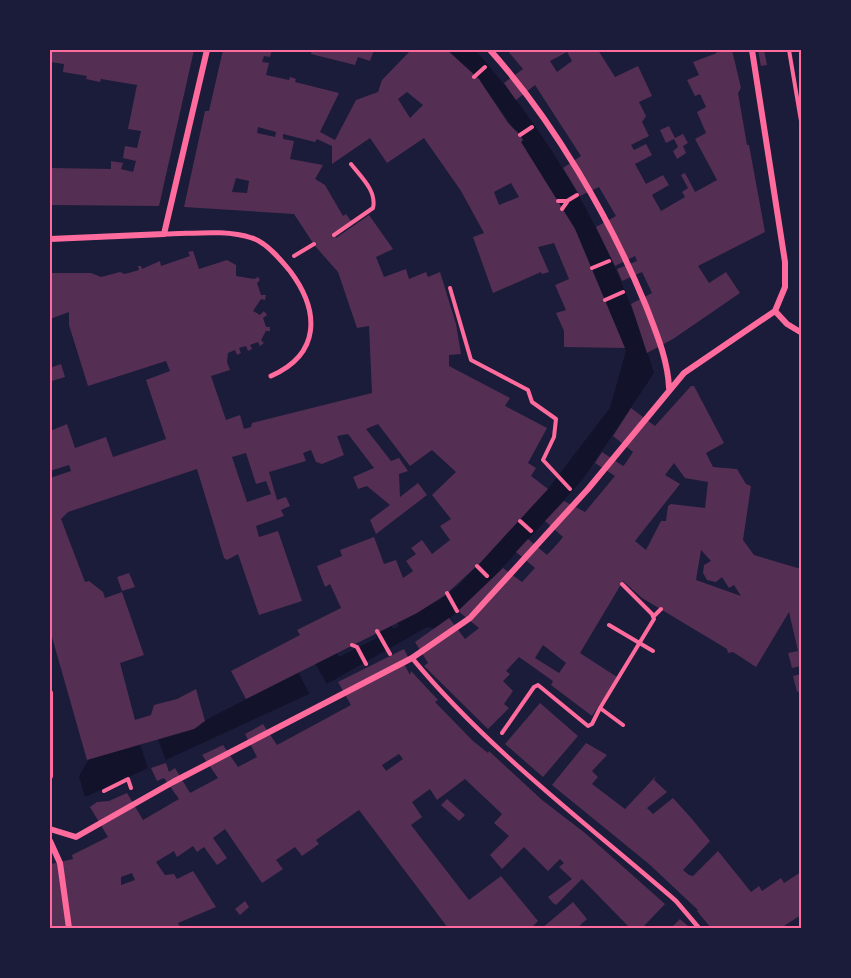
<svg xmlns="http://www.w3.org/2000/svg" width="851" height="978" viewBox="0 0 851 978" font-family="'Exo 2',sans-serif">
<rect width="100%" height="100%" fill="#1b1b3a"/>
<path fill="#12122b" d="M448,50H475C558,143 618,254 654,373L583,479L492,579L438,629L427,627L309,694L85,797L79,776L89,759L194,729L200,726V723L336,653L339,657L377,638L375,633L391,625L393,629L399,626L397,622L439,600L459,585L548,489L610,408L626,351L575,228L521,142L523,140L517,130L515,131C495,100 475,76 448,50Z"/>
<path fill="#1b1b3a" d="M315,663L328,686L311,697L298,672Z
M158,739L167,764L148,769L140,744Z"/>
<path fill="#542f53" fill-rule="evenodd" d="M50,50H194L159,206L50,205V168L111,169V161L123,163L121,169L133,172L136,161L123,158L125,146L137,148L141,131L128,129L137,85L101,79L100,82L86,79L87,76L63,72L64,64L50,62Z
M223,50H272L270,57L264,56L262,62L269,63L266,75L289,80L290,77L296,79L295,82L339,93L320,132L335,140L356,100L378,92L382,80L411,50H447L479,79L508,123L520,135L523,140L521,142L575,229L625,348L564,347V331L556,313L566,310L555,285L569,279L554,243L538,247L549,272L542,274L541,272L493,293L473,237L484,233L461,191L424,138L387,163L370,138L332,164V146L317,139L315,142L283,134V139L294,141L290,159L323,165L315,179L325,185L343,216L346,214L351,221L333,233L336,238L369,215L393,249L376,257L384,277L406,269L409,279L426,272L428,277L440,272L456,324L461,354L449,355V366L510,398L505,406L547,428L528,463L536,468L531,476L548,489L480,563L444,596L417,613L246,699L231,671L300,635L297,630L341,608L330,584L325,587L317,566L342,556L340,550L374,537L384,564L396,560L403,578L413,571L406,561L416,554L411,548L422,540L432,554L450,540L440,526L451,519L432,495L456,472L432,450L410,466L378,424L366,429L391,461L399,458L408,471L399,474L400,497L418,483L427,495L376,534L370,520L390,505L367,486L358,489L353,477L374,468L348,434L337,436L344,455L322,464L316,462L311,450L303,453L306,461L269,472L277,500L286,497L290,506L281,510L284,516L256,526L259,537L278,531L302,601L259,615L238,554L227,560L224,558L197,469L68,512L61,519L85,582L89,581L103,592L105,598L122,592L144,655L120,663L135,720L151,715L154,705L177,699L196,689L205,721L194,729L87,760L50,630V478L71,471L69,465L50,471V431L67,424L75,448L106,437L113,457L166,439L146,380L170,371L166,361L88,386L69,325V312L50,319V273H91L101,277L120,272L125,274L139,270L138,266H141L142,269L160,261L161,266L190,256L188,252L193,251L199,269L227,260L236,265V276L254,279L258,277L260,280L257,283L261,295H266L265,300L261,299L253,311L260,315L264,311L267,315L263,318L266,327H270V331H266L261,340L264,343L260,346L258,342L250,345L252,349L248,351L246,346L239,348L241,353L237,355L235,350L228,353L227,362L230,370L211,376L226,420L240,415L244,429L251,427L252,423L372,393L369,326L357,328L338,272L315,246L294,214L184,207L205,111H209ZM407,92L423,105L410,118L398,99ZM258,127L276,132L275,137L257,133ZM236,178L249,181L247,193L232,192ZM511,183L519,197L499,205L494,192ZM246,453L256,484L266,481L271,494L247,502L232,457Z
M312,50H374L370,61L358,57L355,65L311,54Z
M507,50H598L615,77L638,66L652,96L639,102L646,116L642,122L649,136L631,145L634,150L646,144L652,155L635,164L646,184L663,175L669,185L652,195L661,211L685,197L682,192L688,188L681,175L685,173L695,192L717,180L695,139L706,133L697,112L706,107L700,94L695,96L687,80L699,75L693,62L717,53L715,50H732L741,88L738,93L747,145H749L765,232L698,266L709,283L726,272L740,293L673,339L647,353L631,304L652,293L642,272L622,281L617,269L637,261L635,256L615,266L596,227L616,216L599,187L580,196L563,168L581,156L535,85L516,100L504,83L523,69ZM567,52L572,61L557,72L550,61Z
M758,50H764L767,65L761,66Z
M669,126L675,138L683,134L688,143L683,146L686,153L677,159L673,151L678,147L674,139L666,143L660,130Z
M61,364L65,377L52,381L50,368Z
M691,386H694L724,443L706,453L713,467L737,469L746,484L751,486L743,540L754,555L801,569V666L792,668L788,653L798,651L789,612L756,667L733,652L728,653L727,649L642,598L623,581L580,653L617,677L592,716L551,685L553,681L519,657L506,671L510,674L503,681L513,691L504,704L509,708L488,729L424,666L428,663L415,642L449,618L465,639L479,628L458,611L503,568L522,582L535,568L516,552L528,539L547,555L559,542L563,537L545,521L564,501L585,512L615,476L595,463L602,452L623,466L625,464L633,452L613,436L631,408L655,426ZM674,463L685,478L708,482L705,508L671,504L668,506L666,521H661L646,550L635,541L680,484L665,475ZM701,550L711,561L704,565L703,573L707,580L716,582L722,577L729,588L734,585L741,596L696,580ZM543,645L566,663L559,673L535,658Z
M129,573L135,587L122,591L117,577Z
M404,649L408,657L402,660L410,675L411,671L438,700L435,702L473,741L488,753L489,751L542,800L585,833L665,904L642,928H630L582,879L556,905L553,903L548,897L572,879L559,867L564,863L560,859L548,871L524,847L502,869L490,855L509,836L494,823L502,814L465,779L437,800L430,789L412,802L422,817L411,825L469,900L501,876L538,921L531,928H448L359,810L316,840L319,844L302,856L295,847L276,860L283,869L262,883L225,829L213,838L227,858L217,865L204,847L197,852L193,846L177,857L174,851L156,862L165,875L174,874L177,879L193,871L216,907L178,923L181,928H52L50,912L51,864L73,859L72,855L108,837L90,807L97,802L109,801L127,793L143,820L179,799L164,778L157,781L151,768L166,763L169,772L175,768L190,793L218,778L202,755L223,745L238,767L257,757L245,734L263,724L277,745L351,705L338,682ZM399,754L403,759L386,771L382,765ZM132,873L135,880L121,885V877Z
M801,674V691L797,692L793,676Z
M540,703L578,736L543,777L505,744Z
M586,743L607,755L592,771L598,777L592,784L625,809L656,776L654,780L667,792L647,808L653,814L673,798L692,819L710,841L683,870L689,875L693,876L718,851L751,892L759,886L762,891L781,878L784,883L801,872V915L781,928H711L697,911L698,910L649,864L552,785Z
M447,799L465,815L459,821L441,805Z
M245,901L249,907L240,915L235,909Z
M573,902L587,919L577,928H542Z
M680,919L687,925L690,928H671Z"/>
<g fill="none" stroke-linecap="round" stroke-linejoin="round">
<path stroke="#ff6b9d" stroke-width="4" d="M789,50L802,127
M474,77L485,67
M520,135L532,127
M558,201H567L577,195
M562,209L567,202
M334,235L373,208C377,191 361,177 351,164
M294,256L314,244
M592,268L609,261
M450,288L471,360L528,390L532,402L556,419L554,437L543,460L570,489
M605,300L623,292
M520,521L531,531
M477,566L487,576
M622,584L652,614L654,619L600,708L623,725
M447,593L457,611
M654,616L661,609
M609,625L653,651
M377,631L390,654
M352,645L357,647L366,664
M502,733L534,687L538,685L588,726L592,724L600,708
M104,791L128,779L131,788"/>
<path stroke="#ff6b9d" stroke-width="4.5" d="M412,658C488,750 586,823 676,901L699,928"/>
<path stroke="#ff6b9d" stroke-width="5" d="M164,234C192,234 226,229 252,238C266,242 281,260 290,271C320,311 321,354 271,376"/>
<path stroke="#ff6b9d" stroke-width="6" d="M490,50C553,120 610,218 646,306C656,332 668,360 669,388
M752,50L785,262V287L775,311
M50,239L164,234L207,50
M775,311L787,324L802,333
M50,693V776
M50,829L76,837L173,782L412,658L470,618L588,489L684,373L775,311
M50,841L60,863L69,928"/>
</g>
<rect width="851" height="978" fill="none" stroke="#1b1b3a" stroke-width="102"/>
<rect x="51" y="51" width="749" height="876" fill="none" stroke="#ff6b9d" stroke-width="2"/>
</svg>
